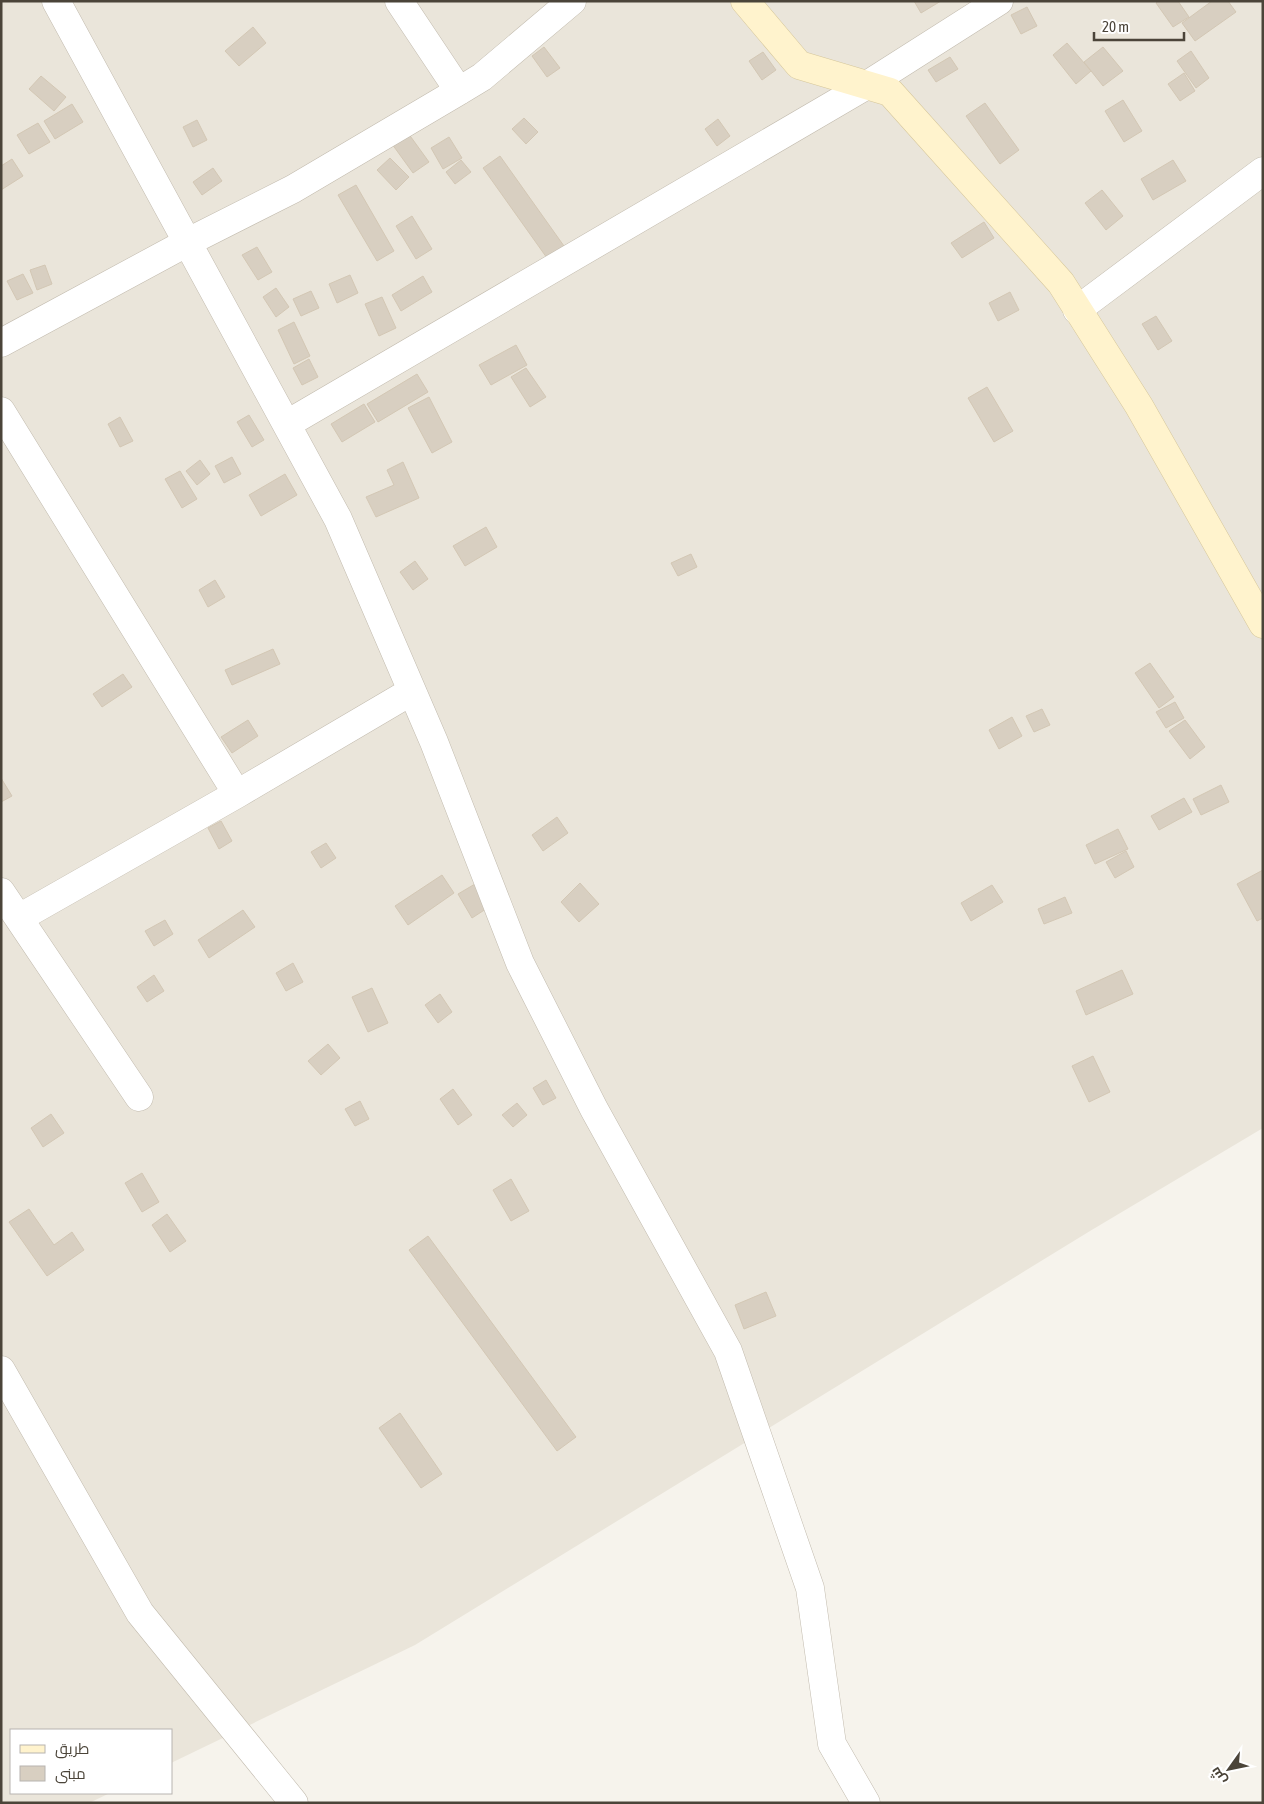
<svg xmlns="http://www.w3.org/2000/svg" width="1264" height="1804" viewBox="0 0 1264 1804" font-family="'Asap Condensed',Cairo,sans-serif">
<rect width="100%" height="100%" fill="#f6f3ec"/>
<path fill="#eae5da" d="M1,1H1263V1128L1090,1231L415,1645L171,1763V1730H11V1793H110L89,1803H1Z"/>
<path fill="#d8cfc1" stroke="#d3c7b4" d="M914,1H941L921,13Z
M1158,1H1178L1189,17L1173,27L1156,3Z
M1212,1H1228L1236,12L1195,41L1182,23Z
M1027,7L1037,26L1021,34L1011,15Z
M253,27L266,43L239,66L225,51Z
M1067,43L1091,71L1076,84L1053,55Z
M544,47L560,68L547,77L532,56Z
M1103,47L1123,71L1103,86L1084,62Z
M1191,51L1209,78L1196,88L1177,61Z
M763,52L776,70L762,80L749,61Z
M950,57L958,69L936,82L928,70Z
M1184,73L1195,91L1180,101L1168,84Z
M41,76L66,97L54,111L29,89Z
M1123,100L1142,131L1124,142L1105,111Z
M985,103L1019,150L1000,164L966,116Z
M72,104L83,122L55,139L44,121Z
M524,118L538,132L526,144L512,129Z
M718,119L730,136L717,146L705,129Z
M197,120L207,140L193,147L183,127Z
M38,123L50,142L29,154L17,135Z
M408,133L429,162L413,173L392,144Z
M449,137L462,158L443,169L431,148Z
M500,156L564,246L547,258L483,168Z
M390,158L409,177L396,190L377,170Z
M12,159L23,176L1,190V166Z
M461,160L471,172L455,184L446,172Z
M1173,160L1186,181L1153,200L1141,179Z
M213,168L222,181L202,195L193,182Z
M356,185L394,251L377,261L338,195Z
M1102,190L1123,216L1106,230L1085,203Z
M412,216L432,249L416,259L396,226Z
M984,222L994,238L962,258L951,243Z
M257,247L272,272L258,280L242,255Z
M45,265L52,284L37,290L30,270Z
M23,274L33,293L17,300L7,281Z
M350,275L358,293L337,303L329,284Z
M423,276L432,292L401,311L392,295Z
M276,288L289,307L276,317L263,297Z
M311,291L319,308L301,316L293,299Z
M1010,292L1019,310L998,321L989,303Z
M382,297L396,328L379,336L365,304Z
M1156,316L1172,341L1158,350L1142,324Z
M294,322L310,356L294,364L278,330Z
M516,345L527,365L491,385L479,365Z
M309,359L318,377L302,385L293,368Z
M526,368L546,397L530,407L511,377Z
M417,374L428,392L378,422L367,404Z
M987,387L1013,431L994,442L968,398Z
M429,397L452,442L432,453L408,408Z
M364,404L375,422L342,442L331,424Z
M249,415L264,440L252,447L237,422Z
M120,417L133,441L120,447L108,424Z
M232,457L241,474L224,483L215,466Z
M200,460L210,474L197,485L186,471Z
M403,462L419,498L376,517L366,497L394,485L387,470Z
M180,471L197,499L182,508L165,479Z
M285,474L297,495L261,516L249,495Z
M486,527L497,547L465,566L453,546Z
M691,554L697,567L678,576L671,563Z
M415,561L428,579L413,590L400,572Z
M215,580L225,597L208,607L199,590Z
M273,649L280,664L232,685L225,670Z
M1150,663L1174,697L1159,708L1135,673Z
M123,674L132,687L102,707L93,694Z
M1175,702L1184,718L1166,728L1156,712Z
M1042,709L1050,725L1034,732L1026,716Z
M1012,717L1022,736L999,749L989,730Z
M248,720L258,736L232,753L221,737Z
M1185,720L1205,747L1190,759L1169,731Z
M1,778L12,796L1,802Z
M1221,785L1229,802L1201,815L1193,799Z
M1184,798L1192,812L1159,830L1151,816Z
M557,817L568,833L543,851L532,835Z
M221,821L232,841L219,849L208,828Z
M1118,829L1128,849L1095,864L1086,845Z
M326,843L336,858L321,868L311,852Z
M1126,851L1134,867L1115,878L1106,862Z
M1263,870V918L1257,921L1237,884Z
M442,875L454,893L408,925L395,906Z
M580,883L599,904L579,922L561,902Z
M475,884L489,907L472,918L458,894Z
M992,885L1003,902L971,921L961,903Z
M1065,897L1072,913L1044,924L1038,909Z
M243,910L255,927L209,958L198,940Z
M165,920L173,934L154,946L145,931Z
M293,963L303,982L286,991L276,973Z
M1122,970L1133,994L1086,1015L1076,991Z
M154,975L164,991L147,1002L137,987Z
M372,988L388,1023L368,1032L352,997Z
M440,994L452,1012L438,1023L425,1005Z
M328,1044L340,1058L321,1075L308,1061Z
M1093,1056L1110,1092L1089,1102L1072,1066Z
M546,1080L556,1098L543,1105L533,1088Z
M453,1089L472,1115L458,1125L440,1099Z
M360,1101L369,1119L355,1126L345,1109Z
M517,1103L527,1115L513,1127L502,1115Z
M51,1114L64,1133L43,1147L31,1128Z
M142,1173L159,1202L142,1212L125,1183Z
M511,1179L529,1211L511,1221L493,1190Z
M29,1209L54,1245L72,1232L84,1250L47,1276L9,1222Z
M167,1214L186,1241L170,1252L152,1225Z
M428,1236L576,1437L557,1451L409,1250Z
M766,1292L776,1316L744,1329L735,1305Z
M400,1413L442,1474L421,1488L379,1428Z"/>
<g fill="none" stroke-linecap="round" stroke-linejoin="round">
<defs>
<path id="street" d="M56,1L338,519L434,742L520,963L594,1109L728,1351L810,1588L832,1744L866,1803
M399,1L459,91
M1077,310L1263,171
M1,343L188,242L293,189L459,91L482,77L572,1
M1,411L237,794
M287,424L867,85L999,1
M1,892L139,1097
M19,918L237,794L412,691
M1,1370L140,1613L294,1803"/>
<path id="secondary" d="M745,1L799,65L890,92L1061,283L1139,406L1263,624"/>
</defs>
<use href="#street" stroke="#c2bbae" stroke-width="29"/>
<use href="#secondary" stroke="#d6c79b" stroke-width="29"/>
<use href="#street" stroke="#fff" stroke-width="28"/>
<use href="#secondary" stroke="#fff3cd" stroke-width="28"/>
</g>
<rect width="1264" height="1804" fill="none" stroke="#4b4439" stroke-width="5"/>
<rect x="10" y="1729" width="162" height="65" fill="#ffffff" stroke="#b7b4b0"/>
<rect x="20" y="1745" width="25" height="8" fill="#fff3cd" stroke="#b7b4b0"/>
<text x="55" y="1754" font-size="15" fill="#4b4439">طريق</text>
<rect x="20" y="1766" width="25" height="15" fill="#d8cfc1" stroke="#b7b4b0"/>
<text x="55" y="1779" font-size="15" fill="#4b4439">مبنى</text>
<g transform="translate(1229 1769) rotate(237)" stroke="#ffffff" stroke-width="4" paint-order="stroke">
<path d="M0-4L9 19L0 12L-9 19Z" fill="#4b4439"/>
<text y="-8" font-size="14" font-weight="bold" text-anchor="middle" fill="#4b4439">ش</text>
</g>
<path d="M1094 32v8h90v-8" fill="none" stroke="#4b4439" stroke-width="2.5"/>
<text x="1102" y="32" font-size="15" fill="#4b4439" stroke="#ffffff" stroke-width="4" paint-order="stroke">20 m</text>
</svg>
